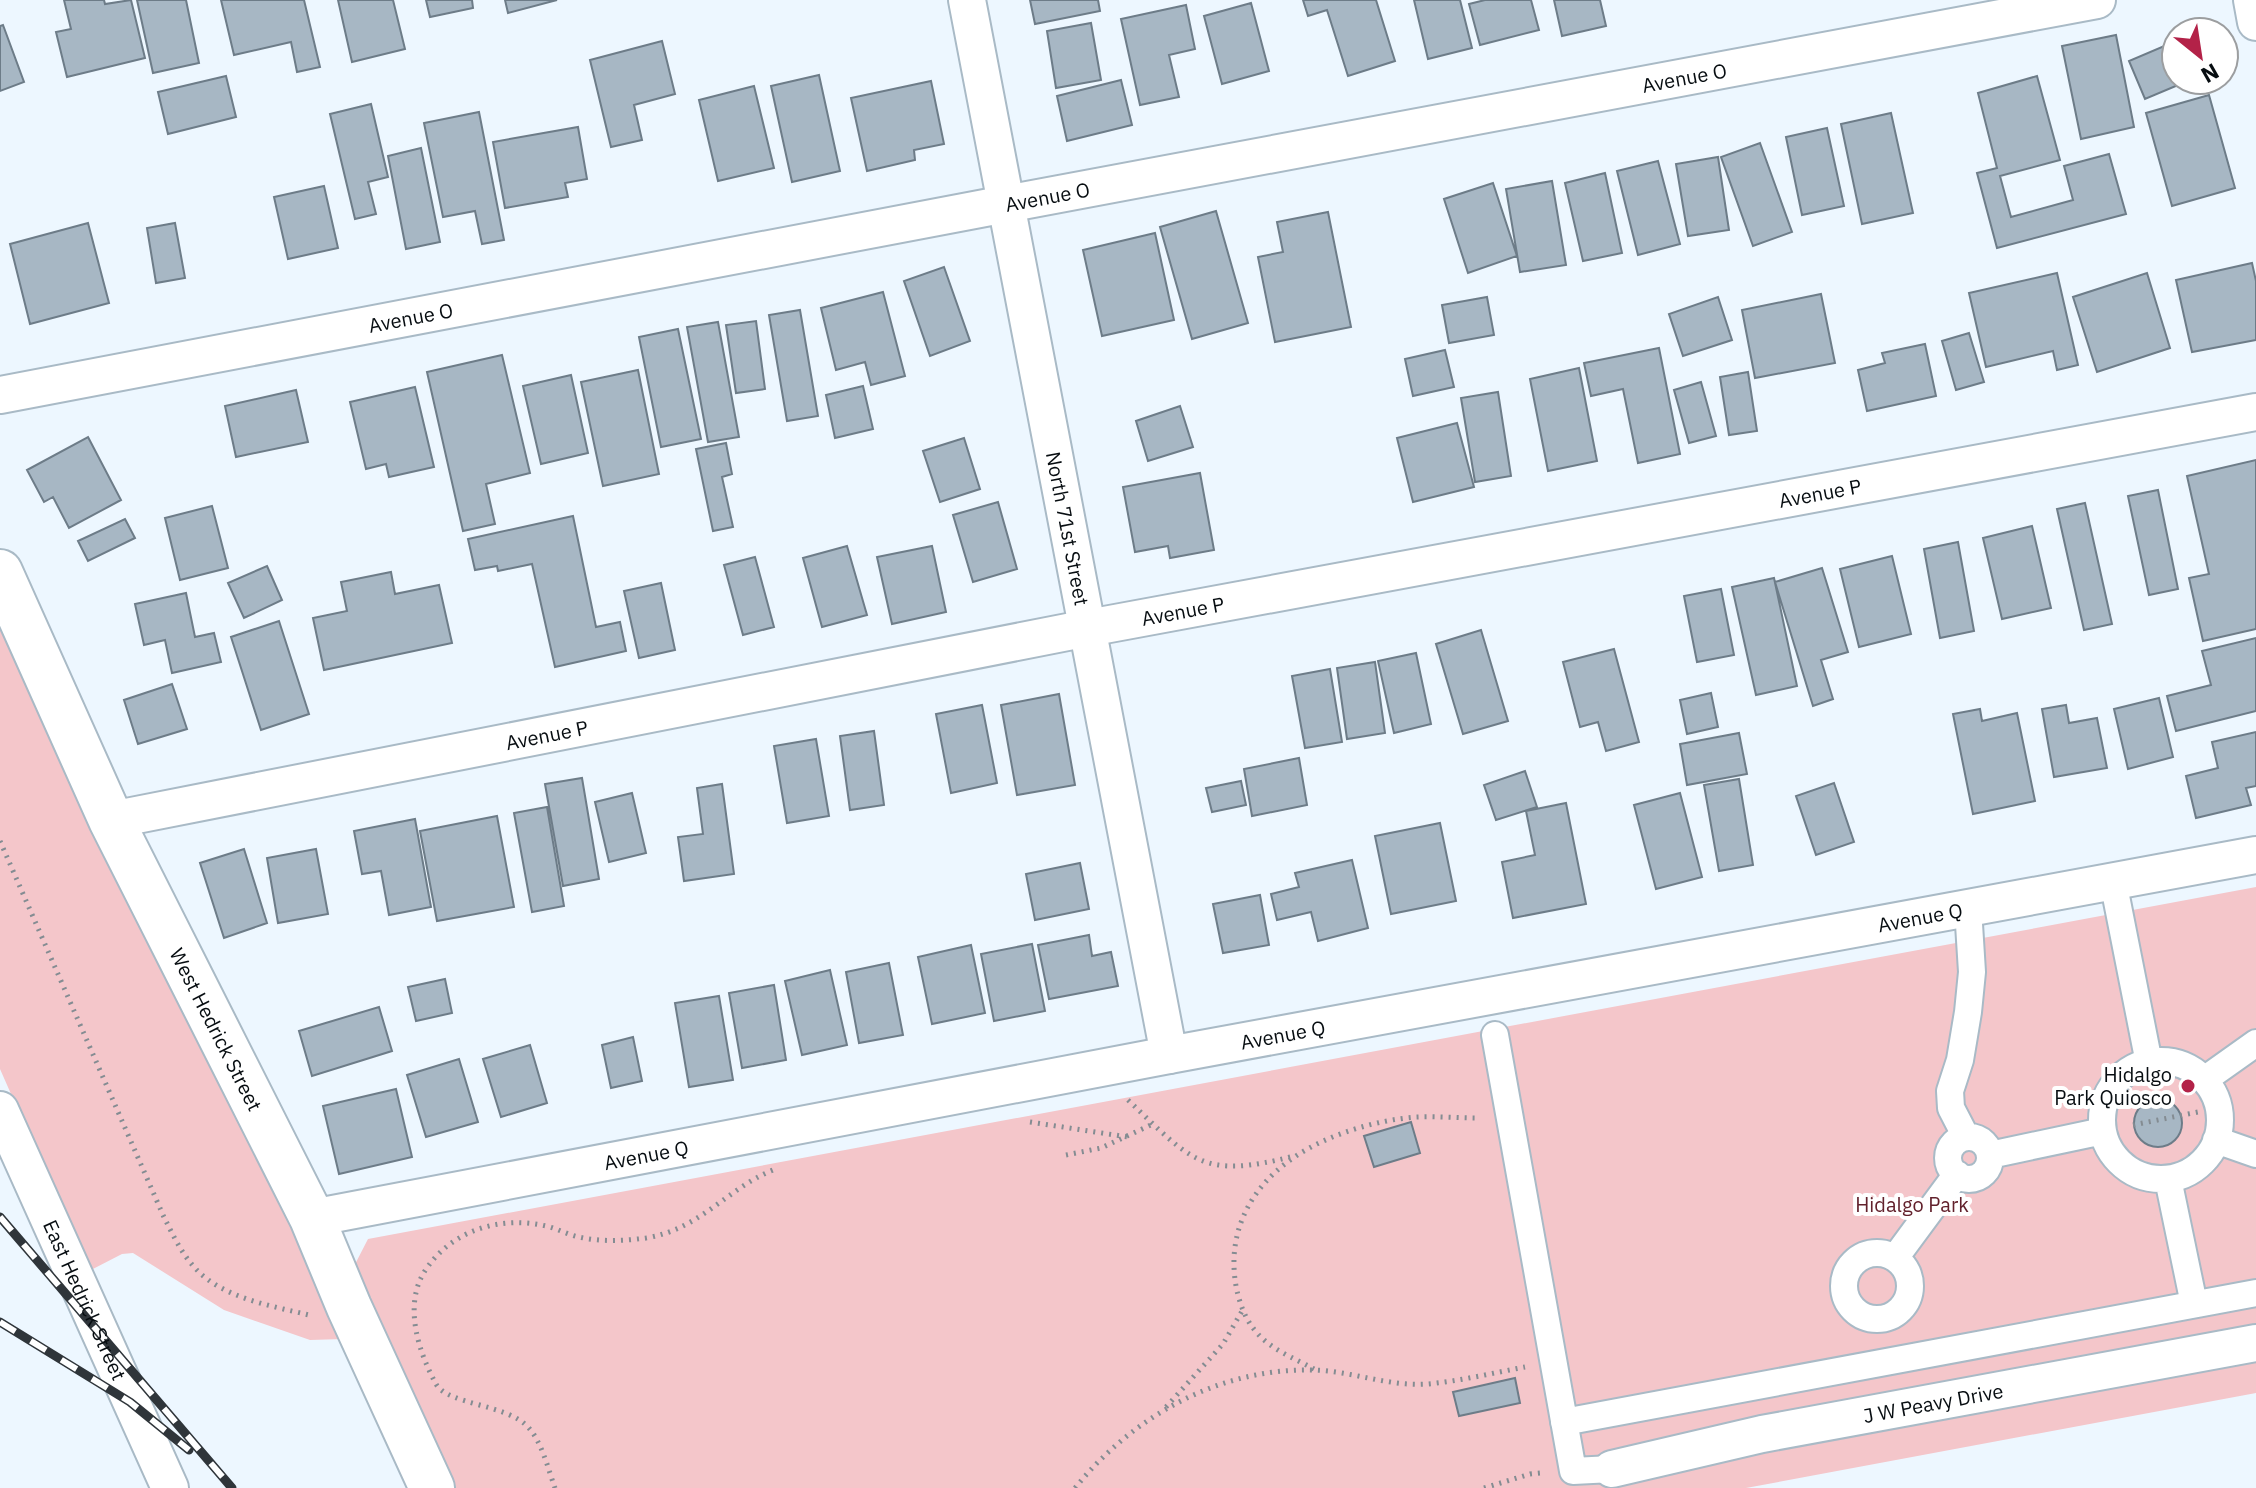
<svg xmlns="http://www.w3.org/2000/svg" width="2256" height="1488" viewBox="0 0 2256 1488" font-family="'IBM Plex Sans',sans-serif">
<rect width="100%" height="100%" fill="#edf7ff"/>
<path fill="#f4c6ca" d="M0,596L343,1339L310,1340L224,1310L133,1253L122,1254L89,1271L0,1069Z
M2256,887V1393L1746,1488H452L351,1272L368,1239Z"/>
<path fill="#a7b7c4" stroke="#6d7c88" stroke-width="2" d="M64,0H104L105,4L131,0L145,58L67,77L56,32L71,29Z
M137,0H186L199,63L153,73Z
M221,0H304L320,67L297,72L291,42L234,55Z
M338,0H393L405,49L352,62Z
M426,0H472L473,8L430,17Z
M505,0H557L508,13Z
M1030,0H1098L1100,11L1035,24Z
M1303,0H1376L1395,61L1348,76L1327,10L1308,16Z
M1414,0H1460L1472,48L1428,59Z
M1485,0H1531L1539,30L1480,45L1469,4Z
M1554,0H1600L1606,26L1562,36Z
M1251,3L1269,71L1222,84L1204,16Z
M1186,5L1195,49L1169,55L1179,97L1140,105L1121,19Z
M1091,23L1101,80L1056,88L1047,31Z
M3,25L24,82L0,91V26Z
M2116,35L2134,127L2081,139L2062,46Z
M662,41L675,94L634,105L642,140L611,147L590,60Z
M2176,41V80H2190L2145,99L2129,61Z
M819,75L840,171L792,182L771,86Z
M226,76L236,117L168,134L158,92Z
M2037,76L2060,160L2000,176L2011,217L2073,200L2064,166L2109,154L2126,214L1997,248L1977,173L1997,168L1978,93Z
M1121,80L1132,125L1067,141L1057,96Z
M931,81L944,144L914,150L915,160L867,171L851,98Z
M754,86L774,168L718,181L699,100Z
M2209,95L2235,188L2172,206L2146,113Z
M371,104L388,177L368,182L376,214L355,219L330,114Z
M479,112L504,240L482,244L475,211L443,217L424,123Z
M1891,113L1913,213L1862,224L1841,124Z
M578,127L587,179L565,183L568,197L505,208L493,142Z
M1827,128L1844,206L1802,215L1786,137Z
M1760,143L1792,232L1753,246L1721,157Z
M421,148L440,242L406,249L388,156Z
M1718,157L1729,230L1688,236L1676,164Z
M1658,161L1680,244L1638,255L1617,171Z
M1605,173L1622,253L1583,261L1565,183Z
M1552,181L1566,265L1520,272L1506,189Z
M1493,183L1517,256L1468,273L1444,199Z
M324,186L338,248L288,259L274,197Z
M1216,211L1248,323L1192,339L1160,227Z
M1328,212L1351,327L1275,342L1258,257L1283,252L1277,222Z
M88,223L109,303L30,324L10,244Z
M175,223L185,278L156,283L147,228Z
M1155,233L1174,320L1102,336L1083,250Z
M2252,263L2256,281V340L2192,352L2176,280Z
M944,267L970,341L930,356L904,281Z
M2057,273L2078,365L2057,370L2053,351L1986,367L1969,293Z
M2147,273L2170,348L2097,372L2073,297Z
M883,292L905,376L871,385L865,362L836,370L821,308Z
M1821,294L1835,363L1755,378L1742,310Z
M1487,297L1494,335L1449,343L1442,305Z
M1718,297L1732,340L1683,356L1669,314Z
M800,310L818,416L787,421L769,315Z
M756,321L765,389L736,393L726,325Z
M718,322L739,437L708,442L687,327Z
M678,329L701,439L661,447L639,337Z
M1969,333L1984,382L1956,390L1942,341Z
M1925,344L1936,396L1867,411L1858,370L1885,363L1882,353Z
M1659,348L1680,454L1638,463L1623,389L1591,396L1584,363Z
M1445,350L1454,387L1413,396L1405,359Z
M502,355L530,473L486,484L495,524L463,531L427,372Z
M1579,368L1597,461L1548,471L1530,379Z
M638,370L659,474L603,486L581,382Z
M1748,372L1757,431L1729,435L1720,377Z
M571,375L588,453L541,464L523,386Z
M1701,382L1716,436L1689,443L1674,390Z
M863,386L873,429L835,438L826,395Z
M415,387L434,467L389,477L386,464L366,469L350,402Z
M296,390L308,442L236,457L225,406Z
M1498,392L1511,476L1475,482L1461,398Z
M1180,406L1193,447L1148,461L1136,421Z
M1457,423L1474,487L1413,502L1397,438Z
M88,437L121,500L69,528L53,497L44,502L27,470Z
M964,438L980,489L940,502L923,451Z
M726,443L732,474L722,477L733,527L713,531L696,449Z
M2256,460V629L2203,641L2189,578L2209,574L2187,476Z
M1200,473L1214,550L1170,558L1168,546L1135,552L1123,487Z
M2158,490L2178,589L2149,595L2128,496Z
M998,502L1017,569L973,582L953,515Z
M2085,503L2112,624L2084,630L2057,509Z
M212,506L228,568L180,580L165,518Z
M573,516L596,627L620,622L626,651L555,667L532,564L498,571L497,566L475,570L468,539Z
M125,519L135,538L88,561L78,541Z
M2032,526L2051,608L2002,619L1983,538Z
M1958,542L1974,631L1940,638L1924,549Z
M847,546L867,615L822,627L803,558Z
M932,546L946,612L892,624L877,557Z
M1892,556L1911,634L1859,647L1840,569Z
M755,557L774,627L743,635L724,565Z
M267,566L282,600L244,618L228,583Z
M1822,568L1848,652L1821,660L1833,699L1813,706L1775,582Z
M391,572L395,594L439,585L452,643L324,670L313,618L347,611L341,582Z
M1774,578L1797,686L1756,695L1732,587Z
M661,583L675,650L639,658L624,591Z
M1721,589L1734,655L1697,662L1684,596Z
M186,593L195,637L214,633L221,662L172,673L165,640L144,645L135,604Z
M279,621L309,714L261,730L231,637Z
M1481,630L1508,721L1463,734L1436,644Z
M2256,638V711L2176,731L2167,696L2211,685L2202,651Z
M1614,649L1639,742L1606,751L1598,722L1580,727L1563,662Z
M1416,653L1431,724L1394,733L1378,661Z
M1375,662L1385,733L1347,739L1337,668Z
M1330,669L1342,742L1305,748L1292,676Z
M172,684L187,729L138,744L124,700Z
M1711,693L1718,727L1687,734L1680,700Z
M1059,694L1075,785L1017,795L1001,705Z
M2159,698L2173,757L2128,769L2114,709Z
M982,705L997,783L951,793L936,714Z
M2066,705L2069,723L2097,718L2107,768L2054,777L2042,709Z
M1980,709L1982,721L2017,713L2035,801L1973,814L1953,714Z
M874,731L884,805L850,810L840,736Z
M2256,732V786L2246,788L2251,805L2196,818L2186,776L2218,768L2212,742Z
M1739,733L1747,774L1687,785L1680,744Z
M816,739L829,816L787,823L774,746Z
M1299,758L1307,805L1252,816L1244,769Z
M1525,771L1537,807L1496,820L1484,785Z
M582,778L599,879L563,886L545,784Z
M1739,779L1753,865L1719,871L1704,785Z
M1241,781L1246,805L1212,812L1206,788Z
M1834,783L1854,842L1816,855L1796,796Z
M722,784L734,874L684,881L678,837L703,834L697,788Z
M632,793L646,853L609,862L595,802Z
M1680,793L1702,877L1656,889L1634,805Z
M1566,803L1586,904L1513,918L1502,862L1535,855L1526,811Z
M547,807L564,906L532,912L514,813Z
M497,816L514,907L437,921L420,831Z
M415,819L431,907L389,915L381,871L362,874L354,831Z
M1440,823L1456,901L1391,914L1375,836Z
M244,849L267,923L224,938L200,863Z
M316,849L328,914L278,923L267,858Z
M1352,860L1368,928L1318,941L1311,912L1277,920L1271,894L1299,887L1295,873Z
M1080,863L1089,909L1035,920L1026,874Z
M1260,895L1269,945L1223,953L1213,904Z
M1089,935L1092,956L1111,952L1118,986L1049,999L1038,945Z
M1032,944L1045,1011L994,1021L981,954Z
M971,945L985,1013L932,1024L918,957Z
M889,963L903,1035L859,1043L846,972Z
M830,970L847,1045L802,1055L785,981Z
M445,979L452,1013L416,1021L408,987Z
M774,985L786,1060L742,1068L729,993Z
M719,996L733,1080L689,1087L675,1003Z
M379,1007L392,1051L312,1076L299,1031Z
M633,1037L642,1081L611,1088L602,1045Z
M530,1045L547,1103L501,1117L483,1059Z
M459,1059L478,1122L426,1137L407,1075Z
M396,1089L412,1157L339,1174L323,1106Z
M2134 1123a24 24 0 1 1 48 0a24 24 0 1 1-48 0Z
M1411,1122L1420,1153L1374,1167L1364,1136Z
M1515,1378L1520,1403L1459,1416L1453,1392Z"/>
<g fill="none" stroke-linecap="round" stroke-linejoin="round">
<defs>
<path id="pedestrian" d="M2113,881L2149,1063
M1495,1035L1573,1471L1612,1469
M2102 1120a59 59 0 1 1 118 0a59 59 0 1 1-118 0Z
M2204,1080L2256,1043
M1966,1137L1951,1108L1950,1091L1960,1060L1968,1012L1972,972L1968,908
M1948 1158a21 21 0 1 1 42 0a21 21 0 1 1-42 0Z
M2216,1140L2256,1154
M1990,1155L2103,1131
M2168,1179L2194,1304
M1844 1286a33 33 0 1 1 66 0a33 33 0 1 1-66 0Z
M1895,1258L1957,1174
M1564,1422L2256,1293"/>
<g id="minor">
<path id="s1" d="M967,0L1169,1055"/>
<path d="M2252,0L2256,22"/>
<path id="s2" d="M0,395L1006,204L2097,0"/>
<path id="s3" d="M111,820L1088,628L2256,412"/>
<path id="s4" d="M0,1110L170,1488"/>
<path id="s5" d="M312,1218L1169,1055L2256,855"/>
<path id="s6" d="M1612,1469L1762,1434L2256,1343"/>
</g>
<g id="tertiary">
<path id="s7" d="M0,572L111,820L312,1218L349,1307L432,1488"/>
</g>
</defs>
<use href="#pedestrian" stroke="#a9bac6" stroke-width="30"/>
<use href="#minor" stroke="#a9bac6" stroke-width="40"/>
<use href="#tertiary" stroke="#a9bac6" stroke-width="48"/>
<path stroke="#848c92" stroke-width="5" stroke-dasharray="2 6" stroke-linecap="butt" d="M0,841L163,1215C172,1233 181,1253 195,1268C222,1298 272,1306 309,1315
M1128,1100C1192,1161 1202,1180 1294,1156
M1030,1122L1128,1137
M2133,1125L2198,1112
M1066,1155L1101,1148L1153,1124
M1314,1369C1296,1359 1272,1350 1258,1334C1246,1321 1241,1307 1237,1291C1225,1235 1249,1187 1296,1156C1329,1134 1377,1120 1416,1117C1436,1116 1457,1118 1477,1118
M1166,1407L1223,1344L1242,1311
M555,1488C548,1469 542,1442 528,1427C507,1404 448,1405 436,1384C419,1353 404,1308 423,1274C449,1230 502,1214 550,1227C560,1230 569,1235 579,1237C600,1242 624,1241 646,1238C701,1229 726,1189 773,1170
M1075,1488C1133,1416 1219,1368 1313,1370C1352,1371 1389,1387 1428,1384C1460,1381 1493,1373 1525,1367
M1484,1488L1530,1474L1540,1473"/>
<use href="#pedestrian" stroke="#fff" stroke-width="26"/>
<use href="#minor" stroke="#fff" stroke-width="36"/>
<use href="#tertiary" stroke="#fff" stroke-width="44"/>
<defs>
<path id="rail" d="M0,1217L232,1488
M0,1322L130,1402L189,1450"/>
</defs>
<use href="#rail" stroke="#2f353a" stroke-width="9"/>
<use href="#rail" stroke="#fff" stroke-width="6" stroke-dasharray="18" stroke-linecap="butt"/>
</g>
<circle fill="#b32248" stroke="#fff" stroke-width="3" cx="2188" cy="1086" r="8"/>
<g text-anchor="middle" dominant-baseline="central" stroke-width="8" stroke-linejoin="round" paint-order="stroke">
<g font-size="20" fill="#070d11" stroke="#fff">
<text stroke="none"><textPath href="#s2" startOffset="1714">Avenue O</textPath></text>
<text stroke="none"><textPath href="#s2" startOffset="1066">Avenue O</textPath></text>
<text stroke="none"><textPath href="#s2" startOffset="418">Avenue O</textPath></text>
<text stroke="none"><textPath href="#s3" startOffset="1740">Avenue P</textPath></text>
<text stroke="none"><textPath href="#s1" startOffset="538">North 71st Street</textPath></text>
<text stroke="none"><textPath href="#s3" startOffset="1092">Avenue P</textPath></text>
<text stroke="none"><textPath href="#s3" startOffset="444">Avenue P</textPath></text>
<text stroke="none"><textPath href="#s5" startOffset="1636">Avenue Q</textPath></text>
<text stroke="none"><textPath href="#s7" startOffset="506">West Hedrick Street</textPath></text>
<text stroke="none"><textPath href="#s5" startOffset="988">Avenue Q</textPath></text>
<text stroke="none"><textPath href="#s5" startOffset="340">Avenue Q</textPath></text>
<text stroke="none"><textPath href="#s4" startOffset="208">East Hedrick Street</textPath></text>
<text stroke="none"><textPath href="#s6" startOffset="328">J W Peavy Drive</textPath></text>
</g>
<g font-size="20" fill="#070d11" stroke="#fff" text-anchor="end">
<text x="2172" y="1074">Hidalgo<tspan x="2172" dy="23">Park Quiosco</tspan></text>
</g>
<g font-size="20" fill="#62212c" stroke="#fff">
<text x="1912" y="1204">Hidalgo Park</text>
</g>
</g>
<g transform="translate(2200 56) rotate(150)"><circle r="38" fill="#ffffff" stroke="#9c9ea0" stroke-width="2"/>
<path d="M0-6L14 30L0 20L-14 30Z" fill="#b32248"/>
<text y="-12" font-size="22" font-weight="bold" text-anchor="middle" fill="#070d11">N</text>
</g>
</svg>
